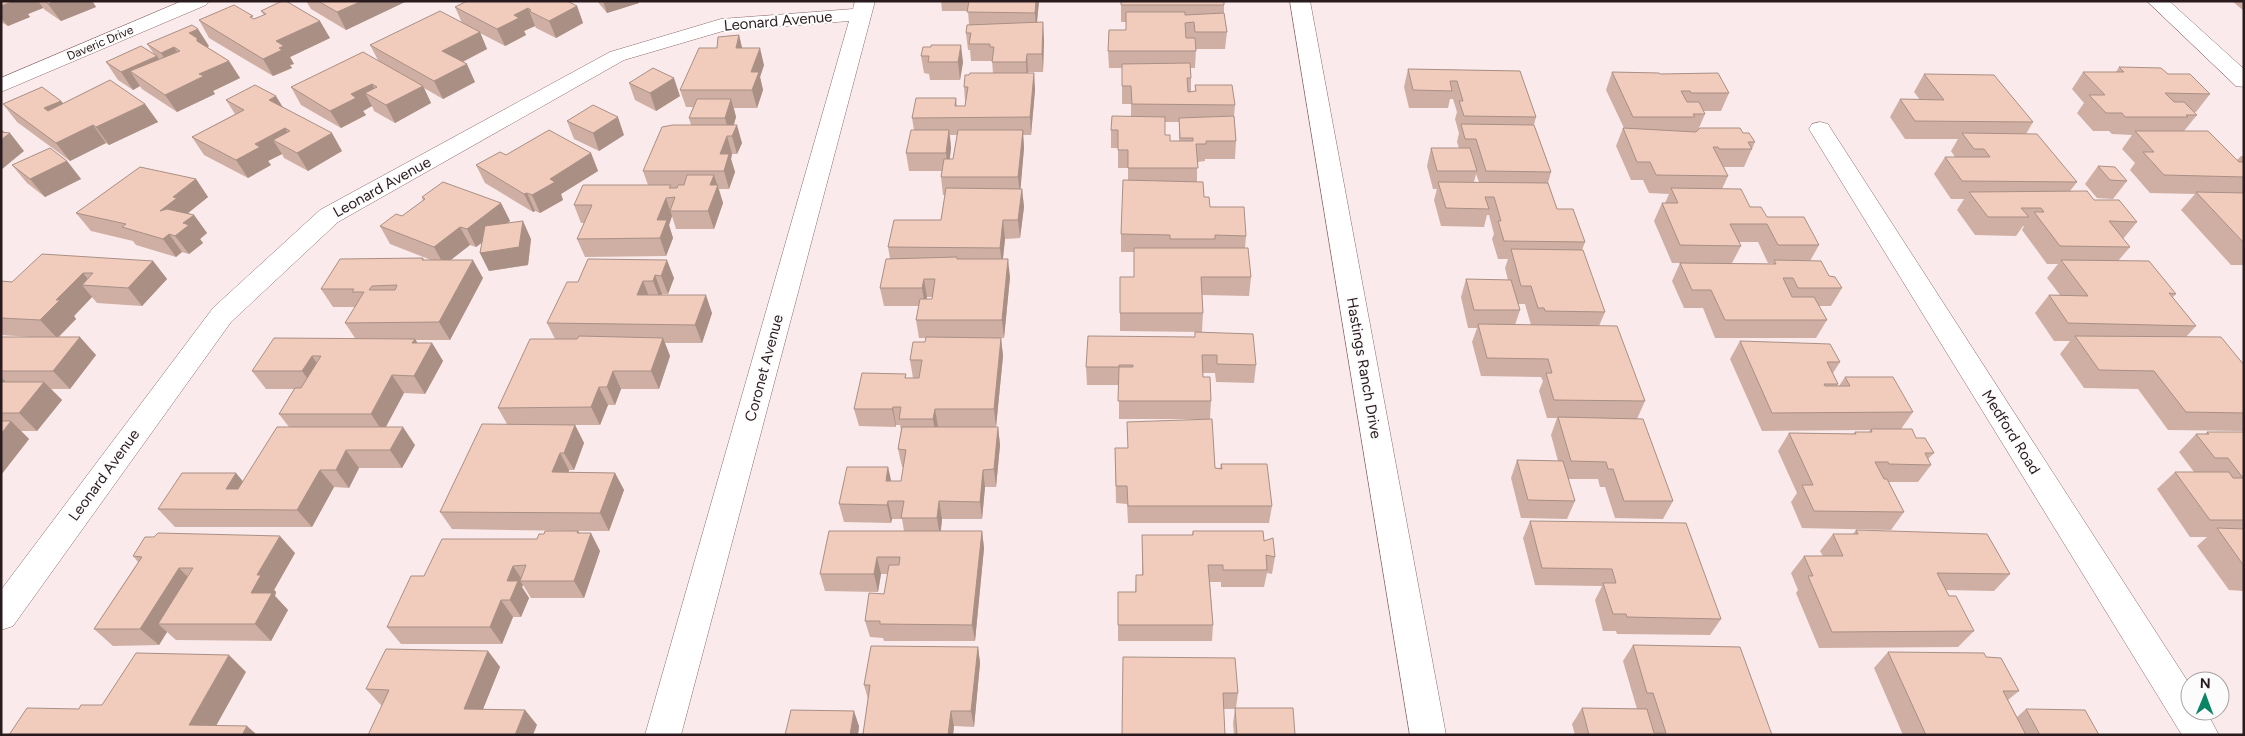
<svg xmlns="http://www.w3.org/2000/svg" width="2245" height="736" viewBox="0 0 2245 736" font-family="Figtree,sans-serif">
<rect width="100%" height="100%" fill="#faeaeb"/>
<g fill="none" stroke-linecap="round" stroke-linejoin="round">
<defs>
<path id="minor" d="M182,1H209L206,5L1,92V78Z
M855,1H875L681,735H645L849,21L723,31L624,60L338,222L231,322L13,626L1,630V590L213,308L320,210L610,52L721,19L853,9Z
M1290,1H1310L1446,735H1410Z
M2147,1H2169L2244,69V87L2236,86Z
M1820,122L1828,124L1831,129L2190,685V711H2206L2219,735H2182L1809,129L1812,124Z"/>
</defs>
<use href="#minor" stroke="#8d6a6e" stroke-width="1"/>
<use href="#minor" fill="#fff" fill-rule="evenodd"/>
</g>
<path fill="#cfafa3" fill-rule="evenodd" d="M1,1H92L96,7L61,21L45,10L43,8L28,14L30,17L8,26L1,22Z
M306,1H407L346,30L311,9Z
M597,1H638L639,3L607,13Z
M941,1H1039L1037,23L1044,40L1043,72H1028V73H1034L1035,90L1031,135H1023L1024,148L1020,189H1022L1024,207L1020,238L1005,239L1003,259L1010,277L1004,338H1001L1003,356L996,427H998L1000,445L996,487H985L982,519H942L941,531H982L984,548L975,641H884L883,638L870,637L865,621L884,594L888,574H881L878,592L825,591L820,574L904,531L902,519H892L891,523L844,522L839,504L888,467L891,481H901L904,467H902L898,449L901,430L900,425H896V427L859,426L854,409L906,374V378H913L910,360L925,342L926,338H919L916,320L919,306H884L880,288L890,259L888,247L941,220L945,195H943L941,177L942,171H909L906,153L914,130L912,118L956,98L957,106H965V101L964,87L993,73L992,61H971L970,50H968L966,33L969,25L968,11H942ZM950,135H957L953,159H950L951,148ZM927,297H932V299H926Z
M1121,1L1224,5V13L1227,32L1225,49H1196L1195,68H1191V91H1195V85L1235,105L1234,116L1236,141L1235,159H1205V161L1197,162V182L1204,197L1210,207L1246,236L1245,248L1251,277L1249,296L1202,295L1203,313L1202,332L1120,331V277H1134V252H1121V234L1128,180V168H1118V148H1111V130L1131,117V104H1122V68H1109L1108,51L1126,30V22H1121ZM1165,122H1179V141H1170L1165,135Z
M2232,1H2244V11Z
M577,6L583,23L556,38L536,28L535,26L524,31L526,35L505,46L480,33L487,49L463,62L475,82L443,99L424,88L431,103L395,123L374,111L372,106L363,111L366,115L341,128L301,105L291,87L378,60L370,45L462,23L455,7Z
M261,11L330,38L290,57L294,64L290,65L292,68L273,76L209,38L199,20L255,19L264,15Z
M739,35L742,48L764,65L760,77L763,90L757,108H734L736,117L734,125L742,143L737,154H732L731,159L735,172L729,189H719L723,203L714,229H676L672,216L669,225L673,238L666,256L585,257L577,239L584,223H581L574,205L648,185L643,171L691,125L689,118L693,107H686L680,90L717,48Z
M147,44L209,46L207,47L229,61L240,78L213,91L215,94L177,112L142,89L140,86L133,90L118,80L106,62L154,54Z
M923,47L963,62L960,80H930L929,74L924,73L921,56Z
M2119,67L2168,74L2210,94L2196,112H2193L2197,115L2184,131L2237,160L2241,156H2244V265H2231L2181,210L2195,194L2150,193L2130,170L2135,163L2122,149L2132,135L2112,134L2109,131H2093L2077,113L2084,103L2072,89L2083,72H2116Z
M1408,69L1520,71L1536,117L1534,125L1551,172L1548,183L1557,209L1585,242L1582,250L1605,312L1599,326L1645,401L1637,419L1673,501L1663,519L1615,518L1605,487H1600L1598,479H1568L1575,501L1567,519L1521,518L1511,478L1517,460L1558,461L1551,435L1557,418H1547L1539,391L1543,381L1541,377L1481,376L1472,342L1477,328H1468L1461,297L1466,279L1508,280L1505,268L1508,259H1498L1492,239L1494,234L1489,215H1487L1484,227L1441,226L1434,200L1437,189H1433L1427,166L1431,148H1459L1457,142L1459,133L1455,119L1457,112L1453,99H1450L1448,108H1409L1404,87ZM1476,174L1479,182H1474ZM1518,304H1525L1531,325H1515L1520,310Z
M1612,72L1660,74L1729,93L1721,111H1703L1705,114L1699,128L1743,133L1755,142L1744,167H1724L1728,176L1722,189L1767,217L1819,245L1810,261L1829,276L1842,288L1831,306H1819L1827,320L1816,338H1715L1703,308H1684L1672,281L1680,263H1672L1654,221L1662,203H1665L1669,194L1649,193L1643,180H1631L1616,146L1623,128H1624L1606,90ZM1739,242H1758L1768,263H1773L1772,264L1732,263L1741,246Z
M1924,74L2033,122L2026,134L2077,182L2070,191L2094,200L2137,222L2123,239L2130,247L2118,261L2176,294L2172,298L2196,326L2186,337L2244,365V431L2168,430L2138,389L2084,388L2060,354L2070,341H2054L2035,313L2049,295H2060L2047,278L2058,264H2047L2022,230L2024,226H2023L2016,236L1975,235L1957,210L1964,199H1951L1934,174L1945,157H1955L1951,151L1958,139H1905L1890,117L1900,99L1920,100L1914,92Z
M629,83L680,96L656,111L635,100Z
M226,100L283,107L342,151L308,171L284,158L282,154L268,161L271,165L248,178L204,155L192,137L235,114Z
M61,101L63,103L145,104L158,122L109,145L106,143L70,161L17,122L3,104Z
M567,121L624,135L599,151L574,139Z
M591,153L598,171L561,194L563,200L540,213L535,211L533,212L485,183L476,165L506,155Z
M67,161L81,179L45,197L27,183L12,165Z
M2098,166L2127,181L2113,199L2097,198L2085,184Z
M196,179L208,197L188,213L194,215L207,233L200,239L203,243L189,254L182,252L176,257L136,245L133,241L91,231L76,213Z
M422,197L501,203L510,221L507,224L531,239L528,265L489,271L480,253L482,243L476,247L470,245L451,260L483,278L450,340H416L417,343H432L443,361L425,394L404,393L386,427L415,445L402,468H359L349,488L334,487L312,527H175L158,509L243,481L289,427L279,414L294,389H266L252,371L355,338L345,323L355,307H333L321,289L423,258L424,260H431L390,244L380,226L402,216L423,201Z
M588,259L674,278L668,294H662V295L712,313L702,343H665L670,356L659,389H621L615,405H608L600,425H575L584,443L574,470H569V472L615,473L624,490L609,531H578L580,533L600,551L584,598H531L523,585L522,587L529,598L521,617H513L502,644H401L387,627L424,576L537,539L544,534L577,531L452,529L440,512L507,424L498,408L555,339L547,323L578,282Z
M153,261L167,279L142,306L97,303L92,297L74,316L76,319L59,337L96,355L70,389H51L62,400L37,431H21L29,439L1,475V337H30L1,335V281L12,282Z
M1195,332L1256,365L1254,383L1216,382L1215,373H1203V377L1211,401L1210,419L1215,468H1220L1221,464L1272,506L1269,523H1128L1127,504L1116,503L1115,448H1127L1204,419H1119V385H1087L1086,367L1195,337Z
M1740,341L1840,362L1833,373L1838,384L1837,386H1839L1845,377L1913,412L1901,429L1916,438L1934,453L1928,459L1931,465L1918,482H1889L1904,512L1891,530L1802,528L1791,502L1797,493L1778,451L1789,433L1853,434L1855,432H1869L1870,430L1762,431L1730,359Z
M2207,432H2244V528L2242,529H2244V591L2229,590L2197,546L2207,537H2190L2157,489L2175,472H2194L2179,452L2196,434H2205Z
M1530,521L1721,619L1710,635L1617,634L1616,631H1603L1595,600L1602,586L1535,585L1523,538Z
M1856,530L2010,574L1994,591L1946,590L1949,596L1974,631L1958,647L1819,648L1796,593L1798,590L1791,573L1804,556H1823L1820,551L1833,534H1853Z
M1193,531L1264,541L1275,557L1272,574L1267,573L1264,587H1221V582H1210L1213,625L1212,641H1118V592H1135L1136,575H1142V535H1192Z
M295,553L274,590L276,592L275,596L288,610L271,641L176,640L167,632L159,645L113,646L94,629L138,562L133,556Z
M1633,645L1772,735H1575L1572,724L1582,708L1637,709L1623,661Z
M978,647L980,663L974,727L954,726L953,735H785L859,726L858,734H863L868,699L864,685Z
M488,651L500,667L483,709L525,710L537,725L381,705L366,689Z
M1888,652L1986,657L2019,691L2008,700L2017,717L2026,709L2099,735H1903L1874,668Z
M1123,657L1238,693L1236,708L1295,735H1234L1233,723L1235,709H1224Z"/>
<path fill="#a98f84" d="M14,1H38L43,8L28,14L30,17L8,26L1,18V6Z
M45,1H92L96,7L61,21L48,4Z
M362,1H407L346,30L337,12Z
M603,1H638L639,3L607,13Z
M1036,1H1039L1036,30L1035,13Z
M577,6L583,23L556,38L549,21Z
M528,8L535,26L524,31L526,35L505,46L497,29L514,15Z
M320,21L330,38L290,57L294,64L290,65L292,68L273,76L263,59L276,41Z
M1043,22L1044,40L1043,72L1042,54Z
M198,29L209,46L204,49L189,33Z
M480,32L487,49L450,68L442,51Z
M739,35L743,52L736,48Z
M961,45L963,62L960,80L958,62Z
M174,47L186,65L173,71L161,53Z
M760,48L764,65L760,77L763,90L757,108L752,90L751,72Z
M1027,54L1028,72L1027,80L1026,62Z
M157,56L168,74L130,71L140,86L133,90L121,72Z
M229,61L240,78L213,91L215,94L177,112L165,95L199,74Z
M467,64L475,82L443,99L434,81Z
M1034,73L1035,90L1031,135L1030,117Z
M674,78L680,96L656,111L650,93Z
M372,84L381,102L365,93L372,106L363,111L366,115L341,128L330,111L351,94Z
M423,86L431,103L395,123L386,105Z
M276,96L287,114L269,100Z
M731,99L736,117L730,136L725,118Z
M61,101L75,118L58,126L44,108Z
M145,104L158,122L109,145L96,127Z
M618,117L624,135L599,151L593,133Z
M93,125L106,143L70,161L56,143Z
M737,125L742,143L737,154L732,136Z
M285,128L296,146L273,140L282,154L268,161L271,165L248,178L236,160L255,144Z
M1,129L7,135L10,133L24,151L1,170Z
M949,130L951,148L948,171L946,153Z
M1023,130L1024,148L1020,195L1018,177Z
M332,133L342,151L308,171L297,153Z
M727,136L732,154L731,159L735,172L729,189L724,171L720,154Z
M591,153L598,171L561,194L563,200L540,213L532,195L550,179Z
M67,161L81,179L45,197L30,179Z
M714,175L723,203L714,229L708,211L710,185Z
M196,179L208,197L188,213L190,216L160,211L173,197Z
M1022,189L1024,207L1020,238L1018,220Z
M527,193L535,211L533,212L524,194Z
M666,198L672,216L669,225L673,238L666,256L660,238L657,220Z
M501,203L510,221L476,247L467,229Z
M194,215L207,233L200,239L203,243L189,254L175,236L183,223Z
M1003,220L1005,239L1002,266L1000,248Z
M523,221L531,239L528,265L489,271L480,253Z
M460,227L470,245L444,265L434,247Z
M169,234L182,252L176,257L163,239Z
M1008,259L1010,277L1004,338L1002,320Z
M473,260L483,278L450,340L439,322Z
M667,260L674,278L668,294L661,276Z
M153,261L167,279L142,306L128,288Z
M83,273L94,286L82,285L92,297L74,316L76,319L57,338L40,320L56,300Z
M655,275L662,294L660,299L653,281Z
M924,279L927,297L925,306L922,288Z
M643,281L650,299L637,295Z
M706,295L712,313L702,343L695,325Z
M80,337L96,355L70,389L53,371Z
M663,338L670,356L659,389L651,371Z
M1001,338L1003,356L996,427L994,409Z
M415,339L425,356L432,343L443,361L425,394L414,376L412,343Z
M312,356L324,374L315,389L302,371Z
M613,371L621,389L615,405L607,387Z
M392,375L404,393L383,432L371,414Z
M1,377L13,389L1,397Z
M44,382L62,400L37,431L19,413Z
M599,387L608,405L600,425L591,407Z
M893,407L896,425V427L892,409Z
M935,409L938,427L936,437L933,419Z
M11,421L29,439L1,475V434Z
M575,425L584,443L574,470L564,453Z
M403,427L415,445L402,468L390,450Z
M998,427L1000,445L996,487L994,469Z
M346,450L359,468L349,488L336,470Z
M560,453L569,470L562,489L552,472Z
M888,467L892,485L886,481Z
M320,470L334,487L312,527L297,510Z
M983,470L985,487L982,519L980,502Z
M236,473L251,491L226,489Z
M615,473L624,490L609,531L600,513Z
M888,501L892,519L891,523L887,505Z
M939,501L942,519L940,536L937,518Z
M578,531L586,545L591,533L600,551L584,598L574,581L577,533Z
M982,531L984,548L975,641L972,625Z
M280,536L295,553L274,590L276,592L275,596L288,610L271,641L255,624L251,593L257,575Z
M877,557L881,574L878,592L874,574Z
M513,566L523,581H520L523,585L522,587L529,598L521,617L510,600L507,581Z
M179,568L196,585L158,624L167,632L159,645L140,629Z
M501,600L513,617L502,644L490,627Z
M978,647L980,663L974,727L971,711Z
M488,651L500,667L477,724L464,709Z
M229,655L246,672L211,735L189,725Z
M525,710L537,725L533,735H515Z
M854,711L859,726L858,735H850Z
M951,711L954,726L953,735H948Z
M247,726L257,735H242Z"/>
<path fill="#f1ccbd" stroke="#a98f84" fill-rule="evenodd" d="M1,1H14L1,6Z
M45,1H55L48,4Z
M282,1H286L320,21L276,41L284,46L279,48L282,50L263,59L199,20L234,5L253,16L250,17L254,19L266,14L261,11Z
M318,1H362L337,12Z
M467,1H567L577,6L549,21L529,11L531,10L528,8L514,15L519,18L497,29L455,7Z
M969,1H1036L1035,13L967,12Z
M1121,1H1224V5H1121Z
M440,11L480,32L442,51L467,64L434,81L370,45Z
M1126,12H1185V15L1224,13L1227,32H1195L1194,22L1185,23L1186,38H1195L1196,51H1108L1109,30H1126Z
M1043,22L1042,54H1027L1026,62H992L994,47H990V44H969L971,33H966L967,25Z
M192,25L198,29L189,33L197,38V41L229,61L199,74L204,76L165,95L130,71L180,51L174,47L161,53L147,44Z
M739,35L736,48H760L751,72H759L752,90H680L699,48H717L718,37Z
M931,45H961L958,62H928L929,56H921L923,47H931Z
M141,46L157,56L121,72L106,62Z
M363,52L423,86L386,105L365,93L377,87L372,84L351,94L356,98L330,111L291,87Z
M1190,63L1191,78H1187L1188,92L1196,91L1195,85H1232L1235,105L1132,104L1131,86H1122V64Z
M2119,67L2161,68L2168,74H2190L2210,94L2165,93L2174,102H2184L2197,115H2186L2188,117H2125L2122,113H2106L2089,95H2105L2083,72H2124Z
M653,68L674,78L650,93L629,83Z
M1408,69L1520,71L1536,117L1464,116L1459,101H1463L1457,81H1450L1452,91L1413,90Z
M1612,72L1659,73L1660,74L1718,73L1729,93H1691L1690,91H1681L1687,102H1699L1705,114H1693L1695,117H1633Z
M970,73H1034L1030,117L912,118L916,98H956L955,106H965L968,87H964L965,75H969Z
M1924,74L1994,75L2033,122L1915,121L1900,99L1944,100Z
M110,80L145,104L96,127L93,125L56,143L3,104L42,87L61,101L44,108L48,111Z
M255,85L276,96L269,100L332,133L297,153L273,140L290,131L285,128L255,144L260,147L236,160L192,137L244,110L226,100Z
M697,99H731L725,118H689Z
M593,105L618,117L593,133L567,121Z
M1112,116L1165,117V135H1170V141H1193V138H1180L1179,118L1234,116L1236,141H1206V144H1196L1198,168H1128V150H1118V130H1111Z
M1461,124L1534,125L1551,172L1486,171L1476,139H1465Z
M673,125H737L732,136H727L720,154H729L724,171H643L662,127Z
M1623,128L1696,132L1700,128H1740L1743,133H1749L1755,142H1748L1752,149H1719L1718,147H1713L1728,176L1656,175L1650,162H1637Z
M549,130L591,153L550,179L555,182L532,195L527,193L524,194L476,165L500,152L506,155Z
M911,130H949L946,153H906Z
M958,130H1023L1018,177H941L944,159H953Z
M2135,131H2208L2239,162H2244V177L2164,175L2143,152H2154Z
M1,132L10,133L1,140Z
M1962,133L2037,134L2077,182L1962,181L1945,157H1990L1984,149H1974Z
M50,148L67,161L30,179L12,165Z
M1431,148H1470L1477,171H1437Z
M2098,166L2115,167L2127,181L2110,180Z
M140,167L196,179L173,197L177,198L160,211L167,209L194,215L183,223L189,225L175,236L169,234L163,239L122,227L126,224L76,213Z
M687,175H714L710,185H718L708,211H670L675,197L666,198L657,220H667L660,238L577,239L592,205H574L583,185H671L669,188H677L678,185H684Z
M1123,180L1203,182L1204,197H1209L1210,207H1244L1246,236L1215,235V239H1170V235L1121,234Z
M443,182L501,203L467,229L460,227L434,247L380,226L396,214L402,216L425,199L422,197Z
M1438,182L1548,183L1557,209H1573L1585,242L1504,241L1498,221H1501L1494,197H1485L1489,209L1446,208Z
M946,188L1022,189L1018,220H1003L1000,248L888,247L894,220H941Z
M1671,188L1741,189L1750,207H1761L1767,217H1804L1819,245H1778L1767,224H1730L1741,246L1680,245L1662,203H1678Z
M2087,191L2094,200H2119L2137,222L2109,221L2130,247L2060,246L2034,212H2044L2041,208H2021L2029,217H1988L1969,192Z
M2196,192L2244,193V243Z
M523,221L519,247L480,253L485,226Z
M1134,248H1248L1251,277H1201L1203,313H1120V277H1134Z
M1511,249L1583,250L1605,312L1545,311L1544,308H1538L1531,286H1521Z
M42,254L153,261L128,288L82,285L93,273H83L56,300H60L40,320L1,318V281L12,282Z
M957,257V259H1008L1002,320H916L920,299H932L935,279H924L922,288H880L886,259Z
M423,258L422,260H473L439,322L345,323L364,292H352L354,289H321L340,259ZM397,285L395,290H369L372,286Z
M588,259L667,260L661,276L655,275L653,281H643L637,295H706L695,325L547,323L567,282H578Z
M1774,260L1821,261L1829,276L1835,277L1842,288H1798L1793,278H1783L1792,297H1814L1827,320H1725L1711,290H1692L1680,263L1776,264Z
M2061,260L2149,261L2176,294L2169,293L2196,326L2068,323L2049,295L2088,296Z
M1466,279L1511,280L1520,310H1474Z
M1478,324L1617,326L1645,401L1554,400L1546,373H1552L1548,359L1487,358Z
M1195,332L1253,334L1256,365L1217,364V355H1202L1203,377H1210L1211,401H1118L1119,367H1133V365H1119V367H1086L1088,336L1195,337Z
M579,336L663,338L651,371H613L607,387H599L591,407L498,408L530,339H577Z
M2075,336L2221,337L2244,365V413L2186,412L2154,371L2099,370Z
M1,337H80L53,371H1Z
M926,337L1001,338L994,409H935L933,419H899L901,407H893L892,409H854L862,373L906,374L905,378H919L922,360H910L913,342H925Z
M274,338L415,339L412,343H432L414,376L392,375L371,414H279L295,388H301L321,356H312L302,371H252Z
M1740,341L1830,344L1840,362H1827L1838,384H1824L1825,386H1850L1845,377H1893L1913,412L1772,413Z
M1,382H44L19,413H1Z
M1558,417L1643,419L1673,501H1624L1613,469H1608L1606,462L1571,461Z
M1212,419L1215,468L1222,469L1221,464H1267L1272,506H1128L1127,486H1116L1115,448H1128L1127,422Z
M1,421H11L1,434Z
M482,424L575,425L564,453H560L552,472L615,473L600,513L440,512Z
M277,427H403L390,450H346L336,470H320L297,510L158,509L182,473H236L226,489H238Z
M902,427H998L994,469L983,470L980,502L939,501L937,518H901L904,501H888L887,505L839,504L847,467H888L886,481H901L906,450L898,449Z
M1871,429H1912L1916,438H1925L1934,453H1925L1931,465L1889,464L1888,462H1875L1884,479H1887L1904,512L1814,511L1802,485H1813L1789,433L1856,434L1855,432H1872Z
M2207,432H2244V520H2210L2175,472H2229L2233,478H2243L2228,458H2215L2196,434H2209Z
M1517,460L1563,461L1575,501L1528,500Z
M1530,521L1686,523L1721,619L1627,617L1626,614H1613L1603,583H1616L1612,569L1542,568Z
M2217,528L2244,529V566Z
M1856,530L1987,534L2010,574L1937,573L1949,596H1956L1974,631L1832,632L1808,576H1813L1804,556H1843L1833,534H1858Z
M545,531H578L577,533H591L574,581H520L526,565L513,566L507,581H518L510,600H501L490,627H387L411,576H424L442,539H537L539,534H544Z
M829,531H982L972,625L880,624V621H865L869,593L884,594L889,565H899L900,557H877L874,574H820Z
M1193,531H1263L1264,541L1273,538L1275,557L1266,555L1267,570H1223V565H1208L1213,625H1118V592H1136V575H1143L1142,535H1193Z
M158,533L280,536L257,575H261L251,593H272L255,624H158L193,568H179L140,629H94L142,557L133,556L145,537H154Z
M1633,645L1740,647L1772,735H1589L1582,708L1647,709L1654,733H1666L1653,693H1647Z
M871,646L978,647L971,711H951L948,735H851L863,734L870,685H864Z
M386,649L488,651L464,709L525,710L515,735H368L389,690L366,689Z
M1888,652L1984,653L1986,657L2001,658L2019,691H2003L2026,735H1926Z
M136,653L229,655L189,725L247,726L242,735H9L27,708L79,709L81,705H102Z
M1123,657L1235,658L1238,693H1223L1225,735H1122Z
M1235,708H1293L1295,735H1237Z
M2026,709L2085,710L2099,735H2040Z
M791,710L854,711L850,735H785Z"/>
<g text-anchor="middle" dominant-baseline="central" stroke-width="4" stroke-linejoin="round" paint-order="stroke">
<g font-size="12" fill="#291b1d" stroke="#fcfcfc">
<text transform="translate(100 43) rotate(-23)">Daveric Drive</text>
</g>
<g font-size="15" fill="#291b1d" stroke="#fcfcfc">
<text transform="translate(778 21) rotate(-5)">Leonard Avenue</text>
<text transform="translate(382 187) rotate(-29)">Leonard Avenue</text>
<text transform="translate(764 368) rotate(-75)">Coronet Avenue</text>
<text transform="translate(1364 368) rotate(80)">Hastings Ranch Drive</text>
<text transform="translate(2011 432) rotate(58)">Medford Road</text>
<text transform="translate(104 475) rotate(-54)">Leonard Avenue</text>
</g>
</g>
<rect width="2245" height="736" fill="none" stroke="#291b1d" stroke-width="5"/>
<g transform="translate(2205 696) rotate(1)"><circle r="24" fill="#fcfcfc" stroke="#a8a2a3"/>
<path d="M0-4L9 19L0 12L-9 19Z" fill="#098465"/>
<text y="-8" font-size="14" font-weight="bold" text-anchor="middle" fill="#291b1d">N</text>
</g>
</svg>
